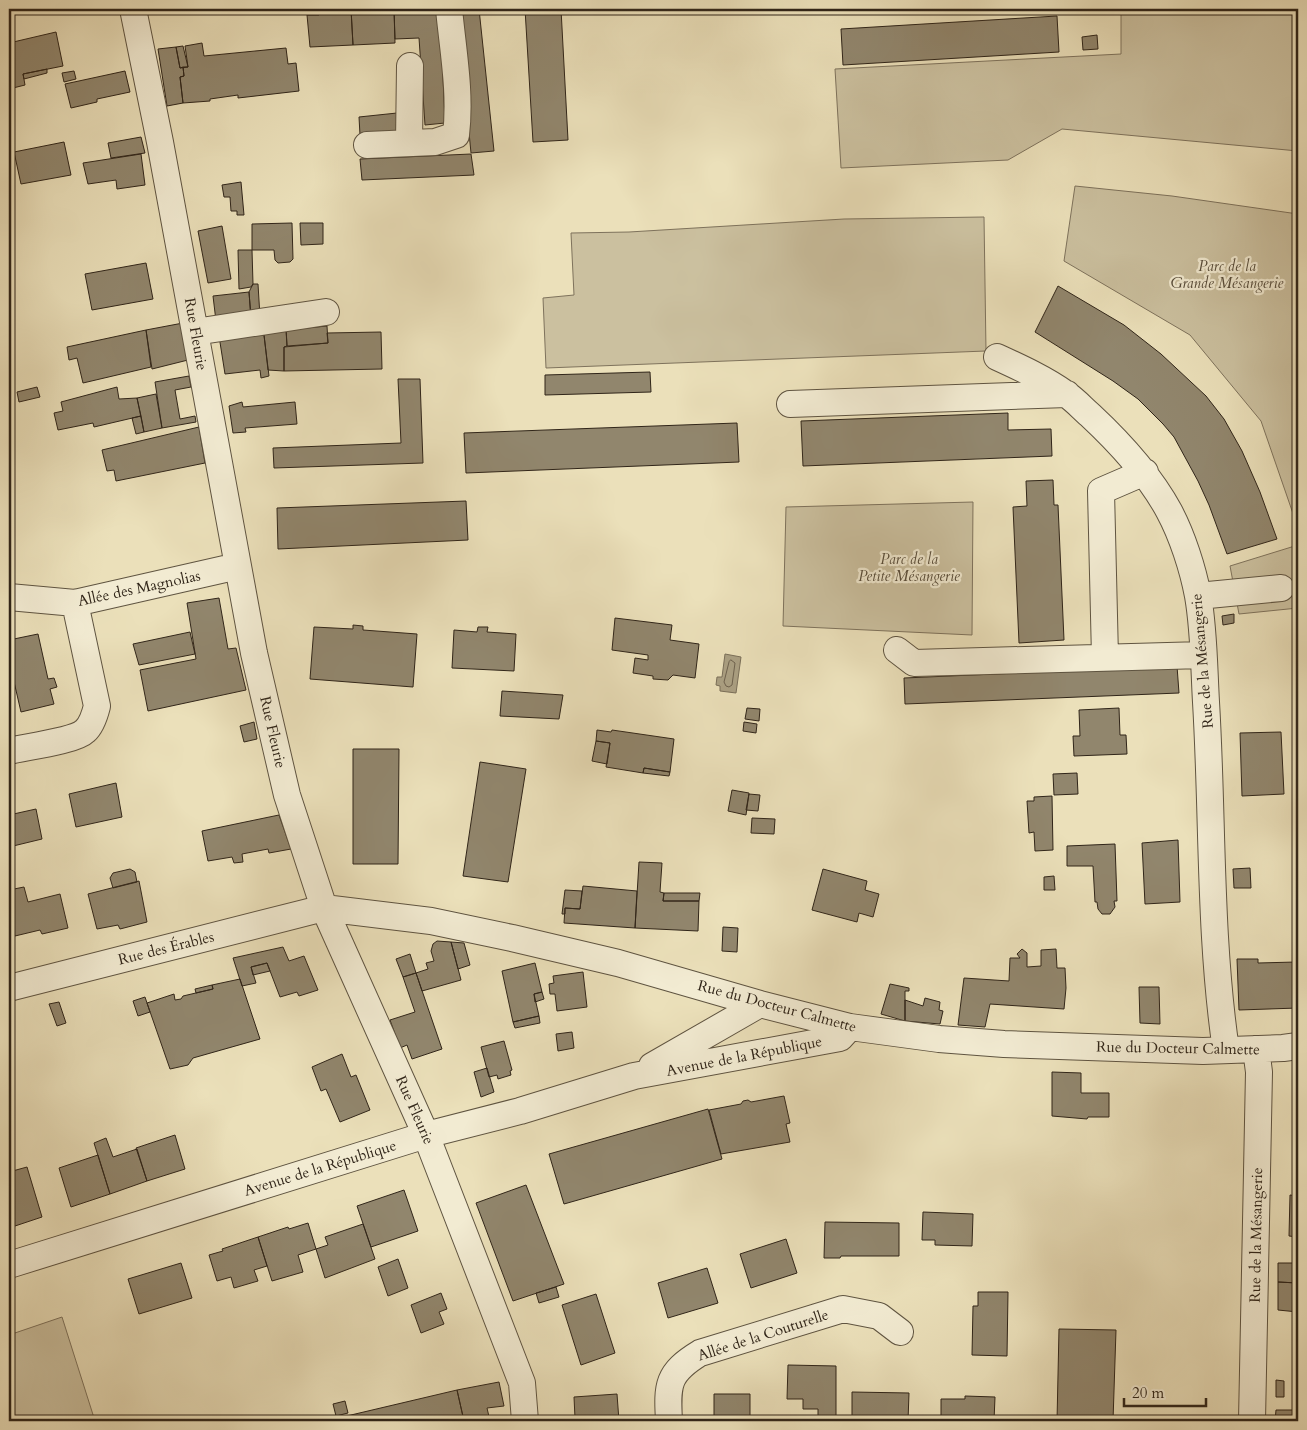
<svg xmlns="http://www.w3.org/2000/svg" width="1307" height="1430" viewBox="0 0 1307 1430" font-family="Cardo,serif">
<rect width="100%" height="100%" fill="#ebe0ba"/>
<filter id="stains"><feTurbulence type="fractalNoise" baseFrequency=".004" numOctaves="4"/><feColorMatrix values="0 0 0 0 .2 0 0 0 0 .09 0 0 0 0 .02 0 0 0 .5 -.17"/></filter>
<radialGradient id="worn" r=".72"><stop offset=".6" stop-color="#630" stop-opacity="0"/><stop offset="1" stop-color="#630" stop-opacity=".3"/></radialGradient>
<path fill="#cbc09f" stroke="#7e725c" d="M1121,9H1298V151L1062,129L1008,160L841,168L835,69L1121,54Z
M1075,186L1172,196L1298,214V528L1261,421L1190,335L1064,261Z
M984,217L986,351L546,368L543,298L574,295L571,233L629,232L844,219Z
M973,502L972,635L783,626L786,507Z
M1298,545V608L1239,614L1230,566Z
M62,1317L95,1421H9V1335Z"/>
<path fill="#aba083" stroke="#7a6f59" d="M725,654L741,657L736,693L720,691V686L716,685L717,677H722Z"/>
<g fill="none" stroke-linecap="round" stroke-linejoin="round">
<path stroke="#6e624e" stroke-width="1" d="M731,660L735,663L732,685L729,687L726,686L724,682L729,662Z"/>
</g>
<path fill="#91866d" stroke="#302519" d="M319,9H351L353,45L310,47L307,15H319Z
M351,9H394L395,43L353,45Z
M394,9H440L445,123L425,125L419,38L395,39Z
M457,9H479L494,151L471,153Z
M525,9H561L568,140L533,142Z
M1057,16L1059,52L843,65L841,29Z
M56,32L63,66L23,74L25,85L9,89V43Z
M1097,35L1098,49L1083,50L1082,37Z
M202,43L204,56L286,48L288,64L296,63L299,91L238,98V95L210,99V101L183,103L180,77L184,76L183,67H188L185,46Z
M183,46L188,67L180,68L176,47Z
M176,47L180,68L183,67L184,76L180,77L183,103L167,106L158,49Z
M47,69V73L24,79L23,74Z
M74,71L76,79L64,82L62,73Z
M125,71L130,92L97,99V102L71,108L65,84Z
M397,113V132L360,135L359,117Z
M141,137L145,153L111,158L108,143Z
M64,142L71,175L21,184L14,152Z
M141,154L145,185L117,189L116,180L88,184L83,163Z
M471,154L474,175L362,180L360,159Z
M241,182L244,215H237V211H231L230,197H224L222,185Z
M292,223L293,259L290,262L278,263L275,260L274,250H252V224Z
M300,223H323V244L301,245Z
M222,226L231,279L208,283L198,231Z
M238,250H252L253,284L251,287L239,289Z
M146,263L153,299L92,310L85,274Z
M253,284H258L260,317L251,318L249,292Z
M1058,286L1124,325L1161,354L1206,396L1224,419L1242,451L1260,492L1277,539L1227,554L1209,505L1198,481L1174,437L1163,424L1138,399L1113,381L1035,332Z
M249,292L251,318L216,321L213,296Z
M183,323L188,360L152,369L146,330Z
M327,326L328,343L287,346L286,330Z
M286,327L287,346L284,347V371L268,370L264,335Z
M146,330L151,367L83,383L77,358L69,360L67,347Z
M381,332L382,369L284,371V347L328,343L327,333Z
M264,335L269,376L261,378L260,370L225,374L219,336Z
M650,372L651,392L545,395V375Z
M189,376L191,387L175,390L180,419L195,416L196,422L162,428L155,382Z
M398,379H420L423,463L274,468L273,448L401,443Z
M37,387L40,397L19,402L17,392Z
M117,387L119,399L137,398L141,416L94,427L93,423L58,430L54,413L63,411L61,402Z
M156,394L162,428L144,432L137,398Z
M242,402L243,407L295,402L297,424L245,428L246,432L233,433L229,406Z
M1008,413V430L1051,429L1052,456L803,466L801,421Z
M141,416L144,432L136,434L132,418Z
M737,423L739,462L466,473L464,433Z
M199,427L205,463L116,481L114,470L107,471L102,450Z
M1053,480L1054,505H1058L1064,640L1019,643L1013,507L1027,506L1026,481Z
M466,501L468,540L278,549L277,508Z
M219,598L228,649L236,648L246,690L148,711L140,670L196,659L187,603Z
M1234,614V623L1223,625L1222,616Z
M615,618L672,625L670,640L699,644L695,678L673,675L668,680L653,679V676L633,673L635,658L648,660V655L612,650Z
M353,625L363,626V630L417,634L413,687L310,679L314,627L353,629Z
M478,627H488L487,632L516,634L514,671L452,668L454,630L477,632Z
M190,632L195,654L139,665L133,644Z
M38,634L48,679L54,678L57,687L50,689L54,704L21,712L9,660V640Z
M1177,666L1179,693L905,704L904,678Z
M502,691L563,695L559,719L500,716Z
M747,708L760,709L759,721L745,719Z
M1119,708L1120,735H1126L1127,754L1074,756L1073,736H1080L1079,710Z
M254,722L257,739L244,742L240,726Z
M744,722L757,724L756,733L743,731Z
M597,730L611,732L612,730L674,739L670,772L644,768L643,773L606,767L610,743L596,741Z
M1281,732L1284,794L1242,796L1240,733Z
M596,741L610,743L607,764L592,761Z
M353,749H399L398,864H353Z
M480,762L526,769L508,882L463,876Z
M644,768L670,772L669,776L643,773Z
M1077,773L1078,794L1054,795L1053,774Z
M116,783L122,817L76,827L69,794Z
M732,790L749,793L746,815L728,811Z
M749,794L760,795L758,811L746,810Z
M1052,796L1053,850L1035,851L1034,832L1029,833L1027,801H1034V797Z
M36,809L42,839L9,847V815Z
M279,815L291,849L269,853L268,849L242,854L243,862L234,863L232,857L208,861L202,831Z
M752,818L775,819L774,834L751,833Z
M1178,840L1180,902L1145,904L1142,843Z
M1115,844L1117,901H1114L1115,907L1110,914H1102L1098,909L1097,902H1095L1093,866H1067V846Z
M639,862L662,863L660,892L664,893L663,901H699L698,931L635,928Z
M1250,868L1251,888H1234L1233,869Z
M130,869L135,872L137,882L113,888L110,878L113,873Z
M823,869L867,881L865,890L879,894L873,917L859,913L857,922L812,910Z
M1054,876L1055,890H1044V877Z
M139,881L147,922L120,929L118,925L97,929L88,894Z
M583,886L637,891L635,928L564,923L565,908L580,909Z
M24,887L28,902L60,894L68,928L42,934L40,930L15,936L9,913V890Z
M565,890L582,891L580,909L565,908V914H562Z
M664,893H700L699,901H663Z
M723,927L738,928L737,952L722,951Z
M437,941L451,942L461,980L422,991L416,973L428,969L426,963L434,961L431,951L433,944Z
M451,942L464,943L470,965L458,969Z
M283,947L289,961L304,956L318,990L299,996L297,992L280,997L267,963L251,967L256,983L242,986L233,958Z
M1022,949L1027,953V967L1041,966V950L1056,949L1057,968H1065L1066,988L1064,1009L990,1004L985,1027L958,1025L964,978L1009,981L1010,958H1020L1017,954Z
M410,954L416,973L403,977L396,959Z
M1237,959H1258V963L1296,962L1298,1008L1239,1010Z
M267,963L270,971L253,975L251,967Z
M535,963L542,992L534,994L539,1016L513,1022L502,971Z
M583,972L587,1007L557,1011L555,994H550L549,984L554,983L553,976Z
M416,973L442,1049L412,1059L407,1045L400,1048L390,1020L415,1012L403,977Z
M240,979L260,1039L193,1058L188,1065L170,1069L147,1003L174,994L175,1000L181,999L183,996L213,989L212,985Z
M890,984L909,988V991H905V1021L881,1014Z
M212,985L213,989L196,993L195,989Z
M1139,987H1159L1160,1024L1140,1023Z
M542,992L544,999L535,1002L534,994Z
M145,997L150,1012L138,1016L133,1001Z
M925,998L940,1002L939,1010L943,1011L940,1024L905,1021V1000L923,1006Z
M59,1002L66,1023L57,1026L49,1004Z
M539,1016L540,1023L515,1028L513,1022Z
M572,1032L574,1048L558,1051L556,1034Z
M504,1041L512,1070L510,1071L511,1075L498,1079L497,1075L489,1077L481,1047Z
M342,1054L351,1077L356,1075L370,1110L340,1122L326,1089L321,1091L312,1067Z
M487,1068L494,1092L481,1097L474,1072Z
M1052,1072L1081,1073V1093H1109V1117H1088L1087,1119L1052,1116Z
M784,1096L790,1123L786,1124L790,1142L721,1154L709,1110L741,1104L743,1101L748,1100L751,1102Z
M708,1109L722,1159L564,1204L549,1154Z
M175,1135L185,1169L147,1181L136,1148Z
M106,1138L113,1157L137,1149L147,1181L110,1194L94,1143Z
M98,1155L110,1194L71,1207L59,1168Z
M27,1167L42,1217L9,1228V1172Z
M526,1185L564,1284L513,1301L476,1203Z
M404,1190L418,1231L371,1247L357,1206Z
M1290,1195L1298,1196V1237L1289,1236Z
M923,1212L973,1214L972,1246L935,1245V1240H922Z
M825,1222L899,1223V1256H841L840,1258H824Z
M308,1223L316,1249L298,1255L303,1272L272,1281L258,1237L288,1227L289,1229Z
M363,1224L375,1259L325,1278L316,1249L328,1245L325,1237Z
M258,1237L267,1266L254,1270L258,1281L234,1288L231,1277L217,1281L209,1255L223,1251L222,1249Z
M786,1239L797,1273L751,1288L740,1254Z
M398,1259L408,1288L388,1296L378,1267Z
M181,1263L192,1298L139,1314L128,1279Z
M1278,1263H1298V1283L1278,1282Z
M707,1268L718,1303L668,1318L658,1283Z
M1278,1282L1298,1283V1312L1278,1310Z
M556,1287L559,1297L539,1303L536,1293Z
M978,1292H1008L1007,1356L972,1355L973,1306H978Z
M441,1293L447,1309L439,1312L444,1324L421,1333L411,1305Z
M596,1294L615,1353L581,1365L562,1305Z
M1059,1329L1116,1330L1113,1421H1057Z
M788,1365L836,1366V1416H818V1409H803V1399H787Z
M1276,1380L1284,1381V1397H1276Z
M499,1382L504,1406L487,1408L490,1421H464L457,1390Z
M457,1390L464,1421H421L419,1417L403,1421H352L351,1415Z
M852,1392L909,1393L908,1421H852Z
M617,1394L619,1421H585V1418H575L574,1397Z
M714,1394H750V1421H714Z
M965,1396L995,1397L994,1421H941V1399H965Z
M345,1401L348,1413L336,1416L333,1404Z
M1276,1410H1298V1421H1275Z
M351,1415L352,1421L329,1420Z"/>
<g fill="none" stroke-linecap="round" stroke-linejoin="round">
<defs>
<path id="minor" d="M133,9L160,142L254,653L287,795L324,908L426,1135L522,1383L525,1421
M409,143L410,66
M367,145L435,142L456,135C461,93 453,51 449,9
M195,332L326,312
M997,357C1021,368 1045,379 1066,394C1075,400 1082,408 1090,415C1120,443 1149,474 1169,511C1182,535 1193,569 1198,596C1204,630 1204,667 1206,702C1213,818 1209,934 1226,1050
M790,404L1067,394
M1198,596L1281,588
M9,597L75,603L238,566
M897,650L914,663L1203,655
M1105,657L1101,491L1145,472
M9,751C25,747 75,741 85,731C92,725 95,714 97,706L75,603
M9,988L324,908L431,921L512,938L618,963L760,1004L850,1027L939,1039L1004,1044L1203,1051L1283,1048L1298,1046
M652,1066L760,1004
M9,1265L426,1135L520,1111L634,1076L840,1038L850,1027
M669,1421C667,1385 667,1373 700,1353L843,1309L879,1316L900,1332
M1252,1421L1259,1072L1256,1049"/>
</defs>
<use href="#minor" stroke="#5f5441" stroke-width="28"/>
<use href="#minor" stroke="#f2ebd2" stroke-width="26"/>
</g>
<g text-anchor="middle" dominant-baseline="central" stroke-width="4.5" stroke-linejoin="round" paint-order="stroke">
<g font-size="15" font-style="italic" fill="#574c3a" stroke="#f2ebd2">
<text x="1227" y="266">Parc de la<tspan x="1227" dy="17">Grande Mésangerie</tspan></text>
<text x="909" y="559">Parc de la<tspan x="909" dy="17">Petite Mésangerie</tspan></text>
</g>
<g font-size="15" fill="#302519" stroke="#f2ebd2">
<text transform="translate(196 334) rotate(80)">Rue Fleurie</text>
<text transform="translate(139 588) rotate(-12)">Allée des Magnolias</text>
<text transform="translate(1202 661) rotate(-95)">Rue de la Mésangerie</text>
<text transform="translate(273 732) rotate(77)">Rue Fleurie</text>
<text transform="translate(166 948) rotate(-14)">Rue des Érables</text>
<text transform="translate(777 1006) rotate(15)">Rue du Docteur Calmette</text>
<text transform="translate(1178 1048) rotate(1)">Rue du Docteur Calmette</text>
<text transform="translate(744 1056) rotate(-11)">Avenue de la République</text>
<text transform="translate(415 1110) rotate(66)">Rue Fleurie</text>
<text transform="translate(320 1168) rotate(-17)">Avenue de la République</text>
<text transform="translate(1256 1235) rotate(-89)">Rue de la Mésangerie</text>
<text transform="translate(763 1335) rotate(-18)">Allée de la Couturelle</text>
</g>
</g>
<rect width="1307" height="1430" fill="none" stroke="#ebe0ba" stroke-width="30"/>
<rect x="10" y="10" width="1287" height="1410" fill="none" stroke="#302519" stroke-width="2.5"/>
<rect x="15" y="15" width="1277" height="1400" fill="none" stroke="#302519"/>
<path d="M1124 1398v8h82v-8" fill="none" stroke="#302519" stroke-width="2.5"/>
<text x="1132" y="1398" font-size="15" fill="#302519" stroke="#f2ebd2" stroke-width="4" paint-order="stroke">20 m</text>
<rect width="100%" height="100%" filter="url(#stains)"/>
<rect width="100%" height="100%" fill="url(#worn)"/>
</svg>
